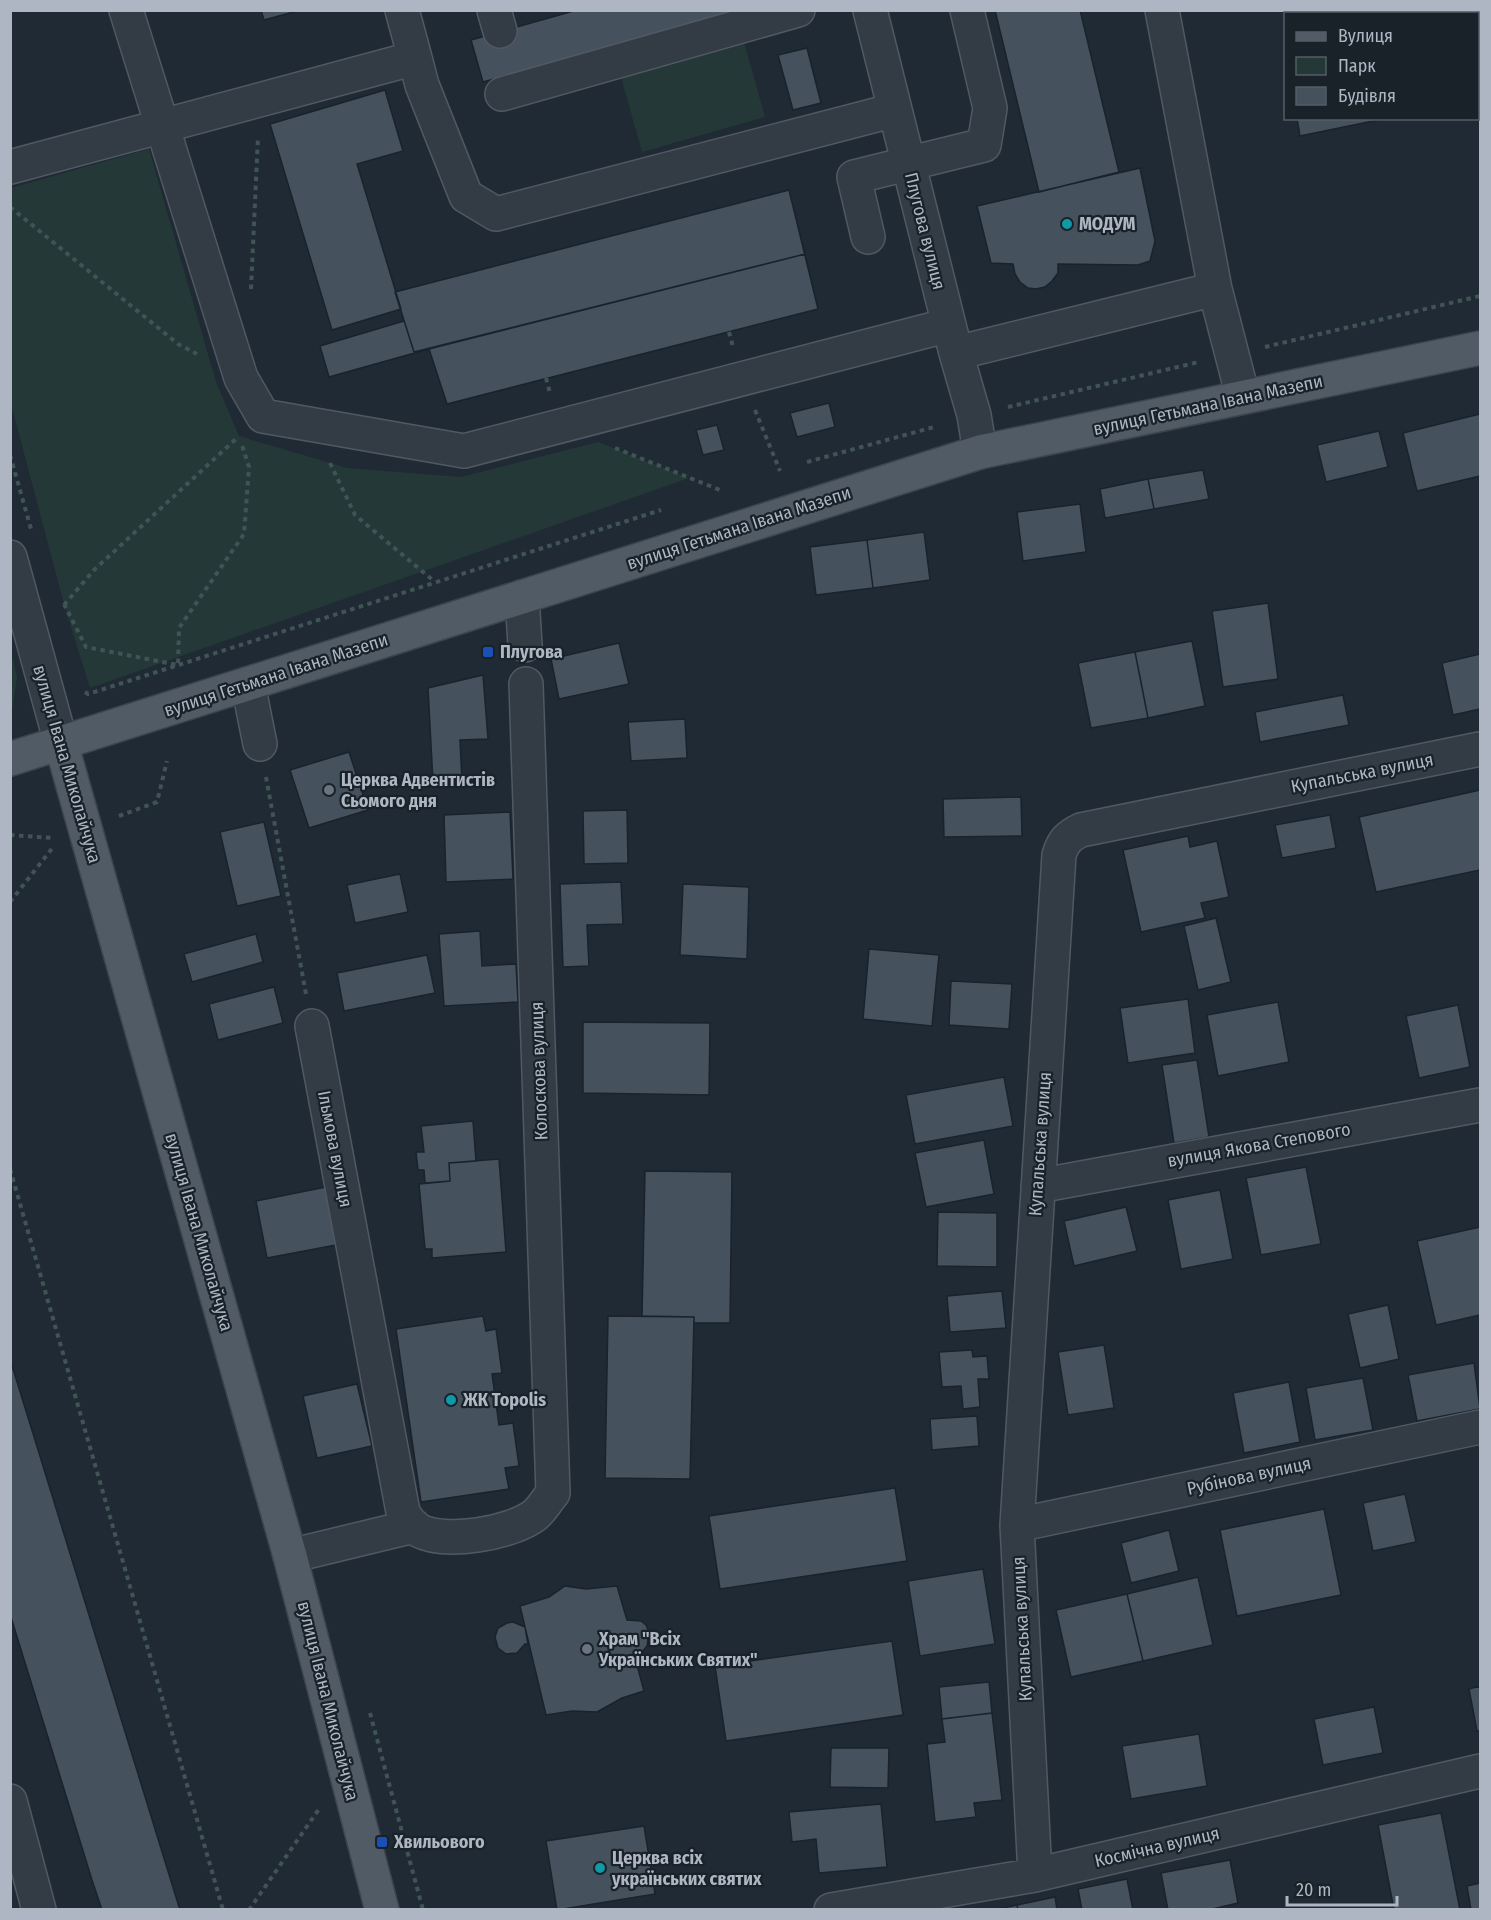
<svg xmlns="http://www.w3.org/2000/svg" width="1491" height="1920" viewBox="0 0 1491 1920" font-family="'Fira Sans Condensed',sans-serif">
<rect width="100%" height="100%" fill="#202a34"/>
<path fill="#243837" d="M744,42L765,117L642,152L621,77Z
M149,149L216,382L239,436L347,468L461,477L598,442L689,478L90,688L64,604L11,404V188Z
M13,659L17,677L11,718L10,660Z"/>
<path fill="#46515e" stroke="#1a232b" stroke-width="1.5" d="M261,10H301L264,20Z
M577,10H742L483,82L471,40Z
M995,10H1080L1119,172L1039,192Z
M1393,10H1480V100L1478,101V14H1394Z
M807,48L821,103L793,110L778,55Z
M385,90L403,151L357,164L401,309L332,330L270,124Z
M1297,118H1388L1300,136Z
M1140,168L1155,241L1150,261L1138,265L1058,264V273L1052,281L1045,287L1036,289L1028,288L1020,282L1015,274L1013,264L991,263L977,206Z
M789,190L818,309L447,404L429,349L329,377L320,346L404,321L395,292Z
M789,190L805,254L414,352L395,292Z
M805,254L818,309L447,404L429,349Z
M829,403L835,427L797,437L790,413Z
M1480,414V476L1417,491L1403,433Z
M717,425L724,450L703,455L696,430Z
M1379,431L1388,467L1326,482L1317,445Z
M1203,470L1209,499L1154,509L1148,479Z
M1148,479L1154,509L1105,518L1100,489Z
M1080,504L1086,552L1023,561L1017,512Z
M924,532L930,580L873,588L867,540Z
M867,540L873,588L816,595L810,547Z
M1268,603L1278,679L1223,687L1212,611Z
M1192,641L1205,706L1148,718L1135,652Z
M619,643L629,684L559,699L551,659Z
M1135,652L1148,718L1091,728L1078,663Z
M1480,654V709L1453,715L1442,663Z
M483,675L488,739L460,740L462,781L433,782L428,688Z
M1343,695L1349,725L1260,742L1255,712Z
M685,719L687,758L631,761L628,722Z
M349,752L368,810L309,828L290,770Z
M1480,790V870L1376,892L1359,817Z
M1021,797L1022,836L944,837L943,799Z
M627,810L628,863L584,864L583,811Z
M510,812L513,879L446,882L444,815Z
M1330,815L1336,848L1282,858L1275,825Z
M264,822L281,896L237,906L220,832Z
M1188,836L1190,847L1217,841L1229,897L1201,903L1205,918L1141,932L1123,850Z
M400,874L408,912L355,923L347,885Z
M621,882L623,924L587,925L589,966L563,967L560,884Z
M683,884L749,887L747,959L680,955Z
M1216,918L1231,982L1198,990L1184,926Z
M480,931L482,966L516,964L518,1002L444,1006L439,934Z
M256,934L263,962L192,982L184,954Z
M869,949L939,955L932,1026L863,1019Z
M427,955L435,993L344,1011L337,973Z
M951,981L1012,984L1009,1029L949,1025Z
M274,987L283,1023L218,1040L209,1004Z
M1188,999L1195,1053L1128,1063L1120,1008Z
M1278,1002L1289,1062L1218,1076L1207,1015Z
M1458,1005L1470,1067L1419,1078L1406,1016Z
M583,1022L710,1023L709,1095L583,1093Z
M1197,1060L1209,1137L1174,1143L1162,1065Z
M1004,1077L1013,1126L915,1144L906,1095Z
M473,1121L476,1161L449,1163L450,1181L425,1183L424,1170H418L416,1152H424L421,1126Z
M984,1140L994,1194L926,1207L915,1153Z
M499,1159L506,1252L432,1258V1249H425L419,1184L450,1181L449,1163Z
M1306,1167L1321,1244L1261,1255L1246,1178Z
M645,1171L732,1172L730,1323H694V1317L642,1316Z
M326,1187L336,1245L267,1258L256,1201Z
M1220,1190L1233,1259L1181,1269L1168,1200Z
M1126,1207L1137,1251L1074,1266L1064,1221Z
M938,1212L997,1213V1267L937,1266Z
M1480,1227V1315L1436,1325L1417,1241Z
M1002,1291L1006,1328L950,1332L947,1296Z
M1388,1305L1399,1359L1360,1368L1348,1314Z
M483,1316L486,1331L496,1329L502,1373L492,1374L499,1425L513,1423L519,1466L505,1468L509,1489L421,1502L396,1329Z
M608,1316L694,1317L690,1479L605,1478Z
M1104,1345L1114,1408L1068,1415L1058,1352Z
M972,1350L973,1357L987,1356L989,1379H978L980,1407L963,1409L961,1386L942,1387L939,1352Z
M10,1359L180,1910H102L92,1880L10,1614Z
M1474,1363L1480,1409L1417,1421L1408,1375Z
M1363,1378L1373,1430L1315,1440L1306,1388Z
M1289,1382L1300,1442L1244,1453L1233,1393Z
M357,1384L372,1446L317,1458L303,1396Z
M977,1416L979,1446L932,1450L930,1419Z
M895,1488L907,1561L720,1589L709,1516Z
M1405,1494L1416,1542L1373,1551L1363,1503Z
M1324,1509L1341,1595L1237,1616L1220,1530Z
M1169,1530L1179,1571L1131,1583L1121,1543Z
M983,1569L995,1644L920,1656L908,1581Z
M1198,1577L1213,1645L1143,1661L1127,1594Z
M565,1586L586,1589L617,1586L627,1620L641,1621L646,1625L649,1632L647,1646L642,1652L634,1654L644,1691L622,1698L597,1712L572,1711L546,1715L520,1606L549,1597Z
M1127,1594L1143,1661L1071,1677L1056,1610Z
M513,1622L525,1627L528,1644H525L517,1653L506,1654L498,1648L495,1637L498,1628L507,1623Z
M892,1641L903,1715L726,1741L715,1666Z
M989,1682L992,1713L942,1719L939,1687Z
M1480,1686V1731H1477L1469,1689Z
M1374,1707L1383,1753L1323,1765L1314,1719Z
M992,1713L1002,1800L974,1803L976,1817L935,1822L927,1744L945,1742L942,1719Z
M1199,1734L1207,1786L1131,1799L1122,1746Z
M831,1748H889L888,1788L830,1787Z
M881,1804L887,1867L819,1873L816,1839L792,1842L789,1812Z
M1441,1813L1460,1910H1394L1378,1825Z
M644,1826L655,1894L557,1910L546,1841Z
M1230,1860L1238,1903L1208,1910H1168L1161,1873Z
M1127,1879L1133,1910H1082L1078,1889Z
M1480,1883V1910H1471L1467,1886Z
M1055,1897L1057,1910H1018L1017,1905Z
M1017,1905L1018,1910H994Z"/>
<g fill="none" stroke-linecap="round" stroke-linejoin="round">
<defs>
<path id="minor" d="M126,10L241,378L263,416L464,451L949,325
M402,10L415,58
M494,10L500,31
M870,10L956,353L974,415L980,452
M1162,10L1215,289L1243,397
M502,94L798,10
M10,167L415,58L422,85L466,196L496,214L895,110
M868,237L854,177L984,145L990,108L967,10
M956,353L1215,289
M10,557L61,743
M522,597L525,645
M248,684L260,744
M312,1026L403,1512C407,1520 411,1525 418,1530C445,1545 512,1533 535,1515C542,1509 547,1500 553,1493L526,684
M1038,1186L1480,1105
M1017,1525L1480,1427
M290,1556L414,1526
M10,1801L39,1910
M1035,1875L1017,1525L1059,855C1063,842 1068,836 1081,830L1480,749
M831,1910L1035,1875L1480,1771"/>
<path id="major" d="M61,743L290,1556L382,1910
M10,759L980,452L1480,348"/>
</defs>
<use href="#minor" stroke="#505963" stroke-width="36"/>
<use href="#major" stroke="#3c454e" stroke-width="36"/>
<path stroke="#415455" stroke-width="4" stroke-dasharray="4.5 4.5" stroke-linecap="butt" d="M10,207L178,344L197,354
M251,289L258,137
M729,332L733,347
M1265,347L1480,296
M546,378L550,393
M1008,407L1199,362
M755,410L780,471
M615,448L720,490
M10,455L31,529
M807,462L934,427
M330,463L355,515L435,582
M64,604L86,647L178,665L179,628L244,534L249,467L242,445
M64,605L94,570L237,438
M85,692L88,694L141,677L661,510
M266,777L306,994
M119,816L157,802L167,761
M10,835L53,838
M10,902L54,846
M10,1169L223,1910
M370,1713L423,1910
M249,1910L319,1809"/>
<use href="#minor" stroke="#333c45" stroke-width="33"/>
<use href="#major" stroke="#515b65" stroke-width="33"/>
</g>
<g fill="#0f9aa8" stroke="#192129" stroke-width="2">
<circle cx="1067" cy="224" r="6"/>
<circle cx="451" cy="1400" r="6"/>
<circle cx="600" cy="1868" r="6"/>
</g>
<g fill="#1a4fb4" stroke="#192129" stroke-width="2">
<rect x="482" y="646" width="12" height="12" rx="3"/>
<rect x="376" y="1836" width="12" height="12" rx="3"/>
</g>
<g fill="#6b7280" stroke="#192129" stroke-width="2">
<circle cx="329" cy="790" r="6"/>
<circle cx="587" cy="1649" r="6"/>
</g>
<g text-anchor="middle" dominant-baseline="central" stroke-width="4.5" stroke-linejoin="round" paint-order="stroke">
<g font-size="18" font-weight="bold" fill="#adb6c2" stroke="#192129" text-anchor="start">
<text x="1079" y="224">МОДУМ</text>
<text x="500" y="652">Плугова</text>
<text x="341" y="780">Церква Адвентистів<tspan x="341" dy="21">Сьомого дня</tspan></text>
<text x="463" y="1400">ЖК Topolis</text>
<text x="599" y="1639">Храм "Всіх<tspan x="599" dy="21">Українських Святих"</tspan></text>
<text x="394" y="1842">Хвильового</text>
<text x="612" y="1858">Церква всіх<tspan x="612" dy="21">українських святих</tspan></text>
</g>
<g font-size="18" fill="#adb6c2" stroke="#192129">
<text transform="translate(925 231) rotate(76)">Плугова вулиця</text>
<text transform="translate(1208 405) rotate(-12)">вулиця Гетьмана Івана Мазепи</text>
<text transform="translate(739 528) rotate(-18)">вулиця Гетьмана Івана Мазепи</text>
<text transform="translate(276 675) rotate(-18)">вулиця Гетьмана Івана Мазепи</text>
<text transform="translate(67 764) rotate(74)">вулиця Івана Миколайчука</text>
<text transform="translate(1362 773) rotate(-11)">Купальська вулиця</text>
<text transform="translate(539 1071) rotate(-92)">Колоскова вулиця</text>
<text transform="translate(1040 1144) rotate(-86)">Купальська вулиця</text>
<text transform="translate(1259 1145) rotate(-10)">вулиця Якова Степового</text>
<text transform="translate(335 1149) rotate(79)">Ільмова вулиця</text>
<text transform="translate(199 1232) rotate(74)">вулиця Івана Миколайчука</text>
<text transform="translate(1249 1476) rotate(-12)">Рубінова вулиця</text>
<text transform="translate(1022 1629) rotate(-93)">Купальська вулиця</text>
<text transform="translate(328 1701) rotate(76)">вулиця Івана Миколайчука</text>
<text transform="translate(1157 1847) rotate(-13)">Космічна вулиця</text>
</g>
</g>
<rect width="1491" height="1920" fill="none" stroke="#adb6c2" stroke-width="24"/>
<rect x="1284" y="12" width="195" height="108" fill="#192129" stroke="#545d66" stroke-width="1.5"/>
<rect x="1296" y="32" width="30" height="9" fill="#515b65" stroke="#545d66" stroke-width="1.5"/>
<text x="1338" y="42" font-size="18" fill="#adb6c2">Вулиця</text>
<rect x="1296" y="57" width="30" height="18" fill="#243837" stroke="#545d66" stroke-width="1.5"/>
<text x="1338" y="72" font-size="18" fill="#adb6c2">Парк</text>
<rect x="1296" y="87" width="30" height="18" fill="#46515e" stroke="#545d66" stroke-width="1.5"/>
<text x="1338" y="102" font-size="18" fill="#adb6c2">Будівля</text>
<path d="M1287 1896v9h110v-9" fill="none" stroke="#adb6c2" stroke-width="3"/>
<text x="1296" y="1896" font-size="18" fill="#adb6c2" stroke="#192129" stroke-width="4.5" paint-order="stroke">20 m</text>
</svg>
